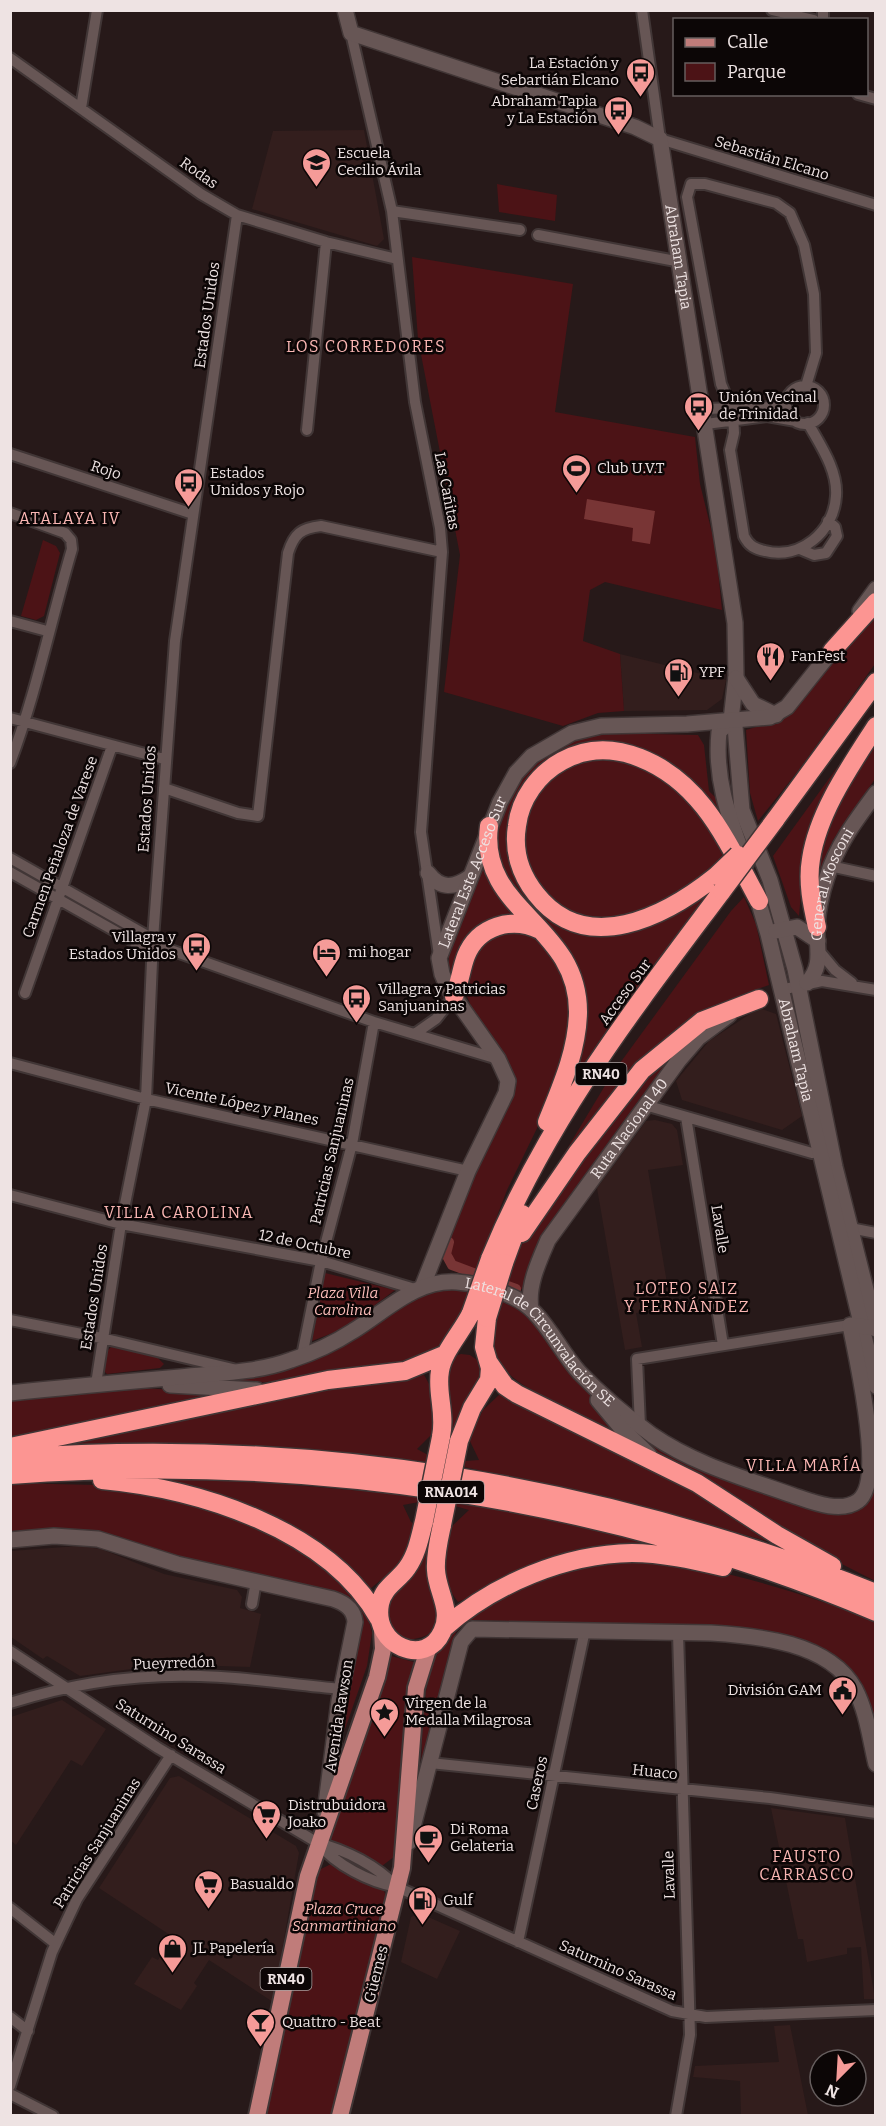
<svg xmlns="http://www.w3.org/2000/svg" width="886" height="2126" viewBox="0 0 886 2126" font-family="Bitter,serif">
<rect width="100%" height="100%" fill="#271919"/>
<path fill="#331e1d" d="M364,130L384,239L377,246L252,209L273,131Z
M620,654L726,680L722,699L707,710L624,711Z
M759,1008L776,1014L802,1116L782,1130L682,1100L676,1081L709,1041Z
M655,1120L672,1124L677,1130L683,1165L648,1170L671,1307L636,1313L642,1347L625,1350L597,1188L646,1121Z
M78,1546L101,1549L164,1574L237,1590L242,1597L240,1608L261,1614L250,1667L190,1665L146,1667L80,1676L47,1656L43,1659L11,1637V1551Z
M62,1700L106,1729L82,1766L71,1760L16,1845L10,1840L11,1717Z
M179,1776L296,1846L299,1853L273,2002L209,1960L194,1983L197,1986L181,2010L134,1984L152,1957L158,1960L173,1937L99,1888L170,1778Z
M771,1808L845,1818L875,1999H864L861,1947L847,1948V1954L807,1962L803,1939H798Z
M419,1913L460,1931L437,1979L401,1962L411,1917Z
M790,2025L808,2115H741L740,2081L693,2077L695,2066L779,2062L774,2026Z"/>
<path fill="#4c1316" d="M497,184L557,195L555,221L499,212Z
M412,257L573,284L555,412L695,437L700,484L716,549L722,610L605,582L590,590L583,641L620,654L624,711L598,713L563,726L444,692L460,555L418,339Z
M43,540L56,546L60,553L44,616L36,620L21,616Z
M875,607V664L798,771L758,821L750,793L746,730L772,722Z
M875,715L802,882L799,916L791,907L773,856Z
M604,733L698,735L704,745L709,791L716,798L723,823L678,776L591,747L519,803L530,893L607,930L716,882L574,1079L570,1077L582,1001L503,883L494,827L519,783L537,761L571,742Z
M875,737V779L833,840L817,887L821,836Z
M619,755L686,793L727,854L713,870L645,912L598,920L568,912L538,889L521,840L529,802L562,766Z
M483,864L525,918L500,920L456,974L449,978V955Z
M744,897L756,924L769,985L741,995L682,1029L547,1182L612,1074L731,911Z
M530,930L565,970L572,1032L540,1122L507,1190L475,1274L451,1263L448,1254L451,1242L448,1240L483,1154L514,1091L515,1079L508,1063L475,1017L467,996L468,967L489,935Z
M687,1040L642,1096L553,1219L536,1248L524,1290L507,1284L518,1252L535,1219L642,1077Z
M325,1273L395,1290L343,1329L312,1341Z
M438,1287L471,1289L465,1311L443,1343L407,1363L338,1369L275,1381L247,1384L205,1379L253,1374Z
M503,1300L531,1318L619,1433C598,1423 577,1412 556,1402C504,1378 480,1360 503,1300Z
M111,1347L157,1357L164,1364L160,1368L107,1374L103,1370L104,1354Z
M461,1354L470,1355L480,1362L482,1380L452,1439H449L444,1381L454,1356Z
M424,1375C436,1393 435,1411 434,1432L417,1449L428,1455L427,1462C301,1447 175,1439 48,1446L332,1387Z
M140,1388L234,1393L11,1439L10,1400Z
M500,1394L651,1464L774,1543L608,1497L464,1467L465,1461L479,1460L469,1439L483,1410Z
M624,1420L711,1474L824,1513C853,1518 868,1508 875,1481V1581L789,1537L658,1456Z
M214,1478L420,1496L419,1502L403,1505L411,1522L415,1524L400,1564L370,1589C327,1537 215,1504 152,1479Z
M10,1483L97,1485L221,1510L281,1540L321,1567L348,1591L367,1614L372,1633L367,1666L343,1735H341L357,1635L331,1592L174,1555L92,1530L54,1528L11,1531Z
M456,1501L589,1528L677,1551L538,1566L458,1602C440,1579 444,1556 449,1529L469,1510L455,1506Z
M431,1522L434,1523C435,1549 446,1604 436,1626C431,1636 417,1640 407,1639L389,1628L386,1604Z
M622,1559C645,1562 668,1562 691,1566C753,1578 816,1598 875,1621V1722C870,1706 866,1689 856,1675C831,1642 767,1629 728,1626L469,1620L456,1632L416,1789L418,1768H421C423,1734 421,1697 433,1664C458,1598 561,1572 622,1559Z
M391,1656L414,1662L408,1698L395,1856L382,1866L330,1839Z
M331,1864L384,1891L388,1902L335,2115L263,2116L312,1881L319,1870Z"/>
<path fill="#783535" d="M587,499L655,511L650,544L632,541L633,528L584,519Z"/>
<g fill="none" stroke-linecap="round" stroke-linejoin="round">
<path stroke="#783535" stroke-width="10" d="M449,1242L446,1254L452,1265L516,1289"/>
<defs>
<path id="street" d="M642,10L660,139L876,205
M772,10L814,20
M823,10V20
M351,33L392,211L415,402L440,528L442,552L421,832L439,955
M10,58L201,194L237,215L326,242L397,259
M858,94L876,99
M81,108L97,10
M392,211L520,230
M538,235L681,262
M806,386L816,353L814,294L804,245L790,213L776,203L705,184H691L687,197L721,384L733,413L734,433L730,450L744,536C749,546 755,549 765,551C800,560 834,532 836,496C838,470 820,445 808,423
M786 405a19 19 0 1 1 38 0a19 19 0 1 1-38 0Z
M703,409L774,407L787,399
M706,424L767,416L796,421
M307,430L326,242
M10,454L193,514
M10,513L65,533L71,540L72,549C51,620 36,694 10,763
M802,550L814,555L826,553L837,536L835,527L828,521
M10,621L47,631
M10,718L164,759
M164,788L238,813L258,816L288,553C294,534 301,528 321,526L442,552
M10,858L153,939L165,948L374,1022L498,1059
M830,866L876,876
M10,872L154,953
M820,952L835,970L852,983
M780,990L822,981L876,990
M25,993L112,746
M416,1033L436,1019L454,996
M10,1063L146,1099L468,1171
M645,1105L812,1153L826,1152
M686,1117L723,1345
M10,1195L121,1224L321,1261L415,1289
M850,1228L876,1233
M10,1320L102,1338L233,1369
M302,1356L321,1261L352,1144L374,1022
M96,1384L121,1224L146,1099L153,939L175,641L237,215
M640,1426L637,1359L850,1325
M252,1604L256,1581
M10,1651L158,1748L318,1843C346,1850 377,1866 397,1887
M10,1703C70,1684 137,1674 200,1676C247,1677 294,1685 341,1689
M430,1763L770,1798L876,1813
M318,1843C336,1865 369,1882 397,1887L672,2011L706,2017L876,2010
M10,1908L56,1944
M518,1942L585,1630
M10,2017L28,2031
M10,2086L52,1952L77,1899L171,1755
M10,2094L53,2116
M676,2116L690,2035L678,1633"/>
<g id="secondary">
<path id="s1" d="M345,10L351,33L635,127L660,139L735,623L736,676L731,720L735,726L742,810L770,880L795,969L835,1167L876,1329"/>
<path d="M860,611L876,589"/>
<path d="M736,678L753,704L776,715"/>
<path d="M731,720L719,732C714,780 730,820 746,864"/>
<path d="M428,873C441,890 454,888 470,877"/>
<path id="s2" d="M755,890L768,934L876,1386"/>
<path d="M776,931L797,927L818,941"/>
<path id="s3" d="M807,983C824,965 816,948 817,926C818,910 822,892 827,877C837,845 856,820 876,793"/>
<path id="s4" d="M423,1285L468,1171L506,1093L508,1081L498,1059L448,988L442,974L439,958L500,802L516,773L532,756L572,733L601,726L687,724L770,717L787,707L838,643"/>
<path id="s5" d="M531,1309C527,1286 539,1261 548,1240L679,1060L698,1038L729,1015"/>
<path d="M170,1385L257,1390"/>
<path id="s6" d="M10,1393C67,1387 123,1382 180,1377C217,1373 256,1373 291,1360C313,1353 333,1344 353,1331C386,1311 416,1279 457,1282C482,1284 518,1294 535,1313C552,1331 563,1354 579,1372C601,1395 626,1416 652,1435C694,1464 744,1478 792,1495C810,1501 840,1514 858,1501C886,1481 856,1357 850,1325L876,1328"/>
<path d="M598,1400L622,1429L649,1455"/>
<path d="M10,1540L54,1536L98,1539L177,1564L333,1599C345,1603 354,1609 355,1622L339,1701L325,1812"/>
<path d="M409,1842L461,1642L472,1629L711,1633C758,1636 829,1642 855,1689C867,1712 870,1739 876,1764"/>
</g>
<path id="primary" d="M257,2116L308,1876L377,1677L383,1649L382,1630
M340,2116L402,1868L416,1688L429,1646"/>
<path id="highway" d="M832,651L876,602
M775,820L876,682
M489,826C478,912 579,924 578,1013C577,1052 561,1087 547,1122
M716,876C666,916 586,958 536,894C520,874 513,850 517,826C520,799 538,774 562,761C613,733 671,765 704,807C726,835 742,870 759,901
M817,927C812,905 807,882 811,859C818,812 851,765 876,726
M454,996C460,983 461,969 466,956C478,926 512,916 540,930
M522,1233L577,1153L642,1070L702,1021L759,999
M490,1259C547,1119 633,1010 722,891
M504,1263L522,1214
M489,1363L505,1386L517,1394L697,1483L777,1535L832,1566
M441,1437C446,1412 436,1392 440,1371C443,1351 462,1332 471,1313
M459,1441L472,1408L489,1380L490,1368L484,1347L487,1318
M10,1447L328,1380L405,1371L446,1354
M10,1458C307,1436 600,1483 876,1593
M10,1475C303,1453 605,1497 876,1612
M102,1480C199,1489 329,1529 379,1619
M424,1521C420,1537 417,1554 407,1568C398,1581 383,1587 380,1604C372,1646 426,1668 442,1632C453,1610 437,1592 436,1570C435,1555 439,1539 442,1525
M444,1628C494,1584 565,1554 632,1553C662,1553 693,1560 723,1567"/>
</defs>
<use href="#street" stroke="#413636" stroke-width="14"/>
<use href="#secondary" stroke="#413636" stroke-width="18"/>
<use href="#primary" stroke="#413636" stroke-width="20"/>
<use href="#highway" stroke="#413636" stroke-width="21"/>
<use href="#street" stroke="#675655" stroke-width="10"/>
<use href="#secondary" stroke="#675655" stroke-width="15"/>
<use href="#primary" stroke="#c07c7a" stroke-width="16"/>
<use href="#highway" stroke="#fc9592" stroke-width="18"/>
<defs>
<path id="highway-bridge" d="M716,876L738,855
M722,891L775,820
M471,1313L490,1259
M487,1318L504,1263
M424,1521L441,1437
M442,1525L459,1441"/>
</defs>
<use href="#highway-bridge" stroke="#413636" stroke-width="21" stroke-linecap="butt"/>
<use href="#highway-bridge" stroke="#fc9592" stroke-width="18"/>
</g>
<defs>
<symbol id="bus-pin" viewBox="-11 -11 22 30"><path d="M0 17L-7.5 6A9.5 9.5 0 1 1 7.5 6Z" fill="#f59b98" stroke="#0c0606"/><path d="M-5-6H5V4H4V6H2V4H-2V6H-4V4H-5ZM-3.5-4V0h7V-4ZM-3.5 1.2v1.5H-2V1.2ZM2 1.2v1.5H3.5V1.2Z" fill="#111"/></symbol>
<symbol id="school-pin" viewBox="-11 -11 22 30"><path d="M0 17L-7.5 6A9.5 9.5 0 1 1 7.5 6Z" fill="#f59b98" stroke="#0c0606"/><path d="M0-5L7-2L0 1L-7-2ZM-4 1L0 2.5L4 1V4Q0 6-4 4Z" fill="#111"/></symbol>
<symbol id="stadium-pin" viewBox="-11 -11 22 30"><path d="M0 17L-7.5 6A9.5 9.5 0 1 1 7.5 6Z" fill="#f59b98" stroke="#0c0606"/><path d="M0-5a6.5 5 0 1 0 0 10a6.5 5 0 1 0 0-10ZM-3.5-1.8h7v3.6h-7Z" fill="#111"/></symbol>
<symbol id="restaurant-pin" viewBox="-11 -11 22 30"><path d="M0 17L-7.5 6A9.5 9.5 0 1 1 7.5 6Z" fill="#f59b98" stroke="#0c0606"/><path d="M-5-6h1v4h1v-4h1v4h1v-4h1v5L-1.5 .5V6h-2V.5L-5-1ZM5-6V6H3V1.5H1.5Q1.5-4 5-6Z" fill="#111"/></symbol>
<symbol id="fuel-pin" viewBox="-11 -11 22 30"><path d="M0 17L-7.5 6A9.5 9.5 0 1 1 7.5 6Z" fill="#f59b98" stroke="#0c0606"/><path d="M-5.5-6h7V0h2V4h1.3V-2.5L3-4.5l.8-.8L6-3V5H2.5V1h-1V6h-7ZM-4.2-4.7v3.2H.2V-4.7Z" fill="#111"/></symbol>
<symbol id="hotel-pin" viewBox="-11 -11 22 30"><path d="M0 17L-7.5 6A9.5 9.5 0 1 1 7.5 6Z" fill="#f59b98" stroke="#0c0606"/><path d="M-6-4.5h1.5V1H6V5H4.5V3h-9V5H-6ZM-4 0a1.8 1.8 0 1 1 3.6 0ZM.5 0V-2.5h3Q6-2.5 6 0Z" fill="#111"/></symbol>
<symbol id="civic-pin" viewBox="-11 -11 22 30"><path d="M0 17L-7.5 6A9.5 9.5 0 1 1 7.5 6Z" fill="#f59b98" stroke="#0c0606"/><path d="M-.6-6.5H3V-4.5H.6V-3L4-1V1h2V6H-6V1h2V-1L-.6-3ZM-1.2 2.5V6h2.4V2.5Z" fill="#111"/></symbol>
<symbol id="sight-pin" viewBox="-11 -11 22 30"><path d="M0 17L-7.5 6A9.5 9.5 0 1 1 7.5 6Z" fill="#f59b98" stroke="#0c0606"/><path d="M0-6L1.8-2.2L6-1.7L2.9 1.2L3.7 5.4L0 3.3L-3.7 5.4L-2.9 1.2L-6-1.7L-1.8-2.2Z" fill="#111"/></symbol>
<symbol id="supermarket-pin" viewBox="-11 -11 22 30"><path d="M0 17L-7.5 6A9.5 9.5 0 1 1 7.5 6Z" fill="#f59b98" stroke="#0c0606"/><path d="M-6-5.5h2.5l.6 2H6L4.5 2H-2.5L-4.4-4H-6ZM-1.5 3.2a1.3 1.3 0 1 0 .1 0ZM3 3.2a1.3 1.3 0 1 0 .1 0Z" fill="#111"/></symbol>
<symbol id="cafe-pin" viewBox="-11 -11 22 30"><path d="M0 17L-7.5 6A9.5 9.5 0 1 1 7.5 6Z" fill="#f59b98" stroke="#0c0606"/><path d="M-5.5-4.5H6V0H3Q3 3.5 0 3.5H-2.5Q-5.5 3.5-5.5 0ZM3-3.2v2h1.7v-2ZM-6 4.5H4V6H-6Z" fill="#111"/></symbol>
<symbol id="shop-pin" viewBox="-11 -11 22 30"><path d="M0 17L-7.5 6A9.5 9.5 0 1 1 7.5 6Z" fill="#f59b98" stroke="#0c0606"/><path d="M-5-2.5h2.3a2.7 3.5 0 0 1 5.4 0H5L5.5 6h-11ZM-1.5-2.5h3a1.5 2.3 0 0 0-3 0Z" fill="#111"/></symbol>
<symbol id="bar-pin" viewBox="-11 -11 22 30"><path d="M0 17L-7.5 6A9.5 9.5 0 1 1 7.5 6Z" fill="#f59b98" stroke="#0c0606"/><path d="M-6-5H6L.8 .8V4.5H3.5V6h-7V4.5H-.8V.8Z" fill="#111"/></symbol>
</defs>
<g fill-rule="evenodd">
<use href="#bus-pin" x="624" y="56" width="33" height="45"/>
<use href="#bus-pin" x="602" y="94" width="33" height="45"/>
<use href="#school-pin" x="300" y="146" width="33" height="45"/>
<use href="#bus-pin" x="682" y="390" width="33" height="45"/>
<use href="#stadium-pin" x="560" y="452" width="33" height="45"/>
<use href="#bus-pin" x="172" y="466" width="33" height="45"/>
<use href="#restaurant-pin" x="754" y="640" width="33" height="45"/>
<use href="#fuel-pin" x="662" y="656" width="33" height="45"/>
<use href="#bus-pin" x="180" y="930" width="33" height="45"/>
<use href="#hotel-pin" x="310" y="936" width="33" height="45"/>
<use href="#bus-pin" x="340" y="982" width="33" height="45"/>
<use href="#civic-pin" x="826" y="1674" width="33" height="45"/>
<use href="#sight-pin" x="368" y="1696" width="33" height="45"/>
<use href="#supermarket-pin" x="250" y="1798" width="33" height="45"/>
<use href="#cafe-pin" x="412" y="1822" width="33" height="45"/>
<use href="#supermarket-pin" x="192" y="1868" width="33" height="45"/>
<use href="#fuel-pin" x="406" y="1884" width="33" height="45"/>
<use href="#shop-pin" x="156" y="1932" width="33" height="45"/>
<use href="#bar-pin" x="244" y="2006" width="33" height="45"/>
</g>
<g text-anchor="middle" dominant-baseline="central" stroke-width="5" stroke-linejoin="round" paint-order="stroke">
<g fill="#0c0606" stroke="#aaa1a1" stroke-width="1.5">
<rect x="575.5" y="1063" width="51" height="22" rx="4.5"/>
<rect x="418" y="1481" width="66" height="22" rx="4.5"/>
<rect x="260.5" y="1968" width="51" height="22" rx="4.5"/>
</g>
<g font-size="14" font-weight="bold" fill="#eee3e3">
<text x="601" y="1074">RN40</text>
<text x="451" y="1492">RNA014</text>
<text x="286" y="1979">RN40</text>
</g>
<g font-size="15" fill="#eee3e3" stroke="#0c0606" text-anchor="start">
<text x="619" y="63" text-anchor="end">La Estación y<tspan x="619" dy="17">Sebartián Elcano</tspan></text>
<text x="597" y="101" text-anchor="end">Abraham Tapia<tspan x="597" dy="17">y La Estación</tspan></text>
<text x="337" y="153">Escuela<tspan x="337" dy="17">Cecilio Ávila</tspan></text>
<text x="719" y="397">Unión Vecinal<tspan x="719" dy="17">de Trinidad</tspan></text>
<text x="597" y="468">Club U.V.T</text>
<text x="210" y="473">Estados<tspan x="210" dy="17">Unidos y Rojo</tspan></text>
<text x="791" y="656">FanFest</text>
<text x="699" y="672">YPF</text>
<text x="176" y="937" text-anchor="end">Villagra y<tspan x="176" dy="17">Estados Unidos</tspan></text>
<text x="348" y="952">mi hogar</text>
<text x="378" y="989">Villagra y Patricias<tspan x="378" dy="17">Sanjuaninas</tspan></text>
<text x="822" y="1690" text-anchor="end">División GAM</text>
<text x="405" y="1703">Virgen de la<tspan x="405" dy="17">Medalla Milagrosa</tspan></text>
<text x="288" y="1805">Distrubuidora<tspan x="288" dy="17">Joako</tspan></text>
<text x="450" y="1829">Di Roma<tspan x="450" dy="17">Gelateria</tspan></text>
<text x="230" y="1884">Basualdo</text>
<text x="443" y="1900">Gulf</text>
<text x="193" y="1948">JL Papelería</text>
<text x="282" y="2022">Quattro - Beat</text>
</g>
<g font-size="15" fill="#eee3e3" stroke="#0c0606">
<text transform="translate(772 158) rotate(17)">Sebastián Elcano</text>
<text transform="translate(199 173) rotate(35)">Rodas</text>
<text stroke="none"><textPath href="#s1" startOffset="470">Abraham Tapia</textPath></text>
<text transform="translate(207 315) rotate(-82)">Estados Unidos</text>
<text transform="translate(106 470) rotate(18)">Rojo</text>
<text transform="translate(447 491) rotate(79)">Las Cañitas</text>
<text transform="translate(147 799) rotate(-86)">Estados Unidos</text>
<text transform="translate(60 847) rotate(-70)">Carmen Peñaloza de Varese</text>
<text stroke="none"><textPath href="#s4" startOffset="456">Lateral Este Acceso Sur</textPath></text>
<text stroke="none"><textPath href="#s3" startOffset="104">General Mosconi</textPath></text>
<text transform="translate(625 992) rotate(-54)">Acceso Sur</text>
<text stroke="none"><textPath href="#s2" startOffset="165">Abraham Tapia</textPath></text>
<text transform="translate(242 1104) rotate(12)">Vicente López y Planes</text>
<text stroke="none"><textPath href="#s5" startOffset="210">Ruta Nacional 40</textPath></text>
<text transform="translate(332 1151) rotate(-77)">Patricias Sanjuaninas</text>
<text transform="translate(720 1229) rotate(81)">Lavalle</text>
<text transform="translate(305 1244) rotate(12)">12 de Octubre</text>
<text transform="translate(94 1297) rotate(-81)">Estados Unidos</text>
<text stroke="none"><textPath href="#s6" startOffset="576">Lateral de Circunvalación SE</textPath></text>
<text transform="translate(174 1663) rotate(-2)">Pueyrredón</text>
<text transform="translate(339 1716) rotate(-81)">Avenida Rawson</text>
<text transform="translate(171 1736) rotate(32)">Saturnino Sarassa</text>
<text transform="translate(655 1772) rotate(6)">Huaco</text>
<text transform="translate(537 1783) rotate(-78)">Caseros</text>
<text transform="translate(97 1843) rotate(-58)">Patricias Sanjuaninas</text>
<text transform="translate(669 1875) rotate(-92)">Lavalle</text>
<text transform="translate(618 1970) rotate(24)">Saturnino Sarassa</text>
<text transform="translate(376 1974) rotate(-76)">Güemes</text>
</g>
<g font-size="15" font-style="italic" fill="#fbbcb8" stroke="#0c0606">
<text x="343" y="1293">Plaza Villa<tspan x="343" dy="17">Carolina</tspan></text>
<text x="344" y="1909">Plaza Cruce<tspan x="344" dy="17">Sanmartiniano</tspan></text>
</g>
<g font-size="16" letter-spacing="1.5" fill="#fbb7b4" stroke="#0c0606">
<text x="366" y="346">LOS CORREDORES</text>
<text x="70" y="518">ATALAYA IV</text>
<text x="179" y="1212">VILLA CAROLINA</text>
<text x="687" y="1288">LOTEO SAIZ<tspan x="687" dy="18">Y FERNÁNDEZ</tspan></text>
<text x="804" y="1465">VILLA MARÍA</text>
<text x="807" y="1856">FAUSTO<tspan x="807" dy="18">CARRASCO</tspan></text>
</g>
</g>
<rect width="886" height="2126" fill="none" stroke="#eee3e3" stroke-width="24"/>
<rect x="673" y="18" width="195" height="78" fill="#0c0606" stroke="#665e5e" stroke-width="1.5"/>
<rect x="685" y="38" width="30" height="9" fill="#c07c7a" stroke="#665e5e" stroke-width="1.5"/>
<text x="727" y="48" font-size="18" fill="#eee3e3">Calle</text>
<rect x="685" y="63" width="30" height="18" fill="#4c1316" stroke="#665e5e" stroke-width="1.5"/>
<text x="727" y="78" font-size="18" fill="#eee3e3">Parque</text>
<g transform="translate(838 2078) rotate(204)"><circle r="28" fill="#0c0606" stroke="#665e5e" stroke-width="1.5"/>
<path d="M0-4.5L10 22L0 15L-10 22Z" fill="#f59b98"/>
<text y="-9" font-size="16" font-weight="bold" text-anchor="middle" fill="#eee3e3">N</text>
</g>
</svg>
